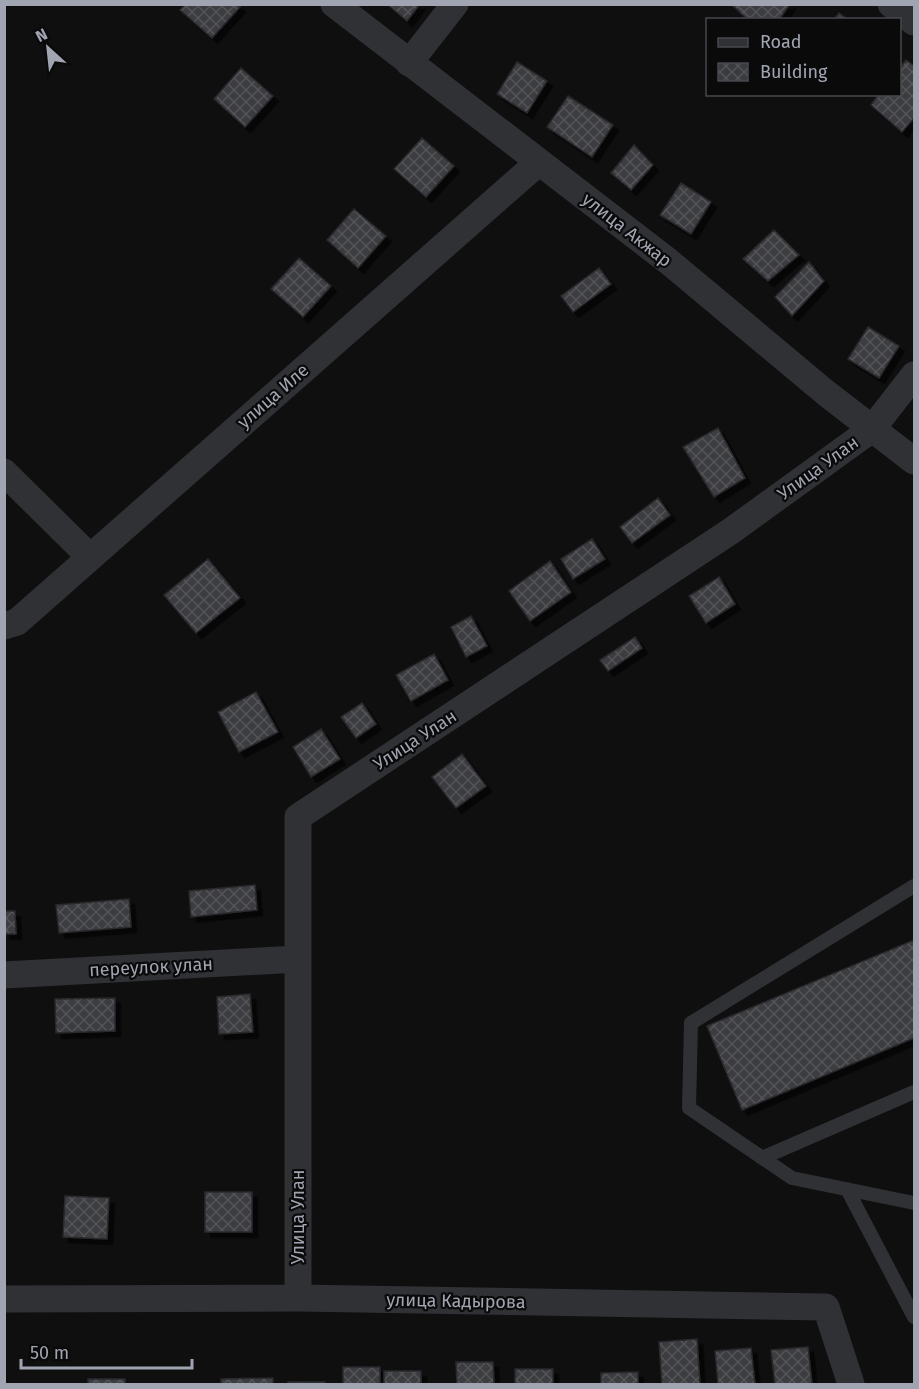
<svg xmlns="http://www.w3.org/2000/svg" width="919" height="1389" viewBox="0 0 919 1389" font-family="'Fira Sans',sans-serif">
<defs>
<pattern id="building-cross-hatch" width="8" height="8" patternUnits="userSpaceOnUse" patternTransform="scale(1.5)"><rect width="8" height="8" fill="#3b3c40"/><path d="M0 0l8 8M0 8l8-8" fill="none" stroke="#545559"/></pattern>
<filter id="shadow"><feDropShadow dx="5.5" dy="5.5" stdDeviation="0" flood-color="#0009"/></filter>
</defs>
<rect width="100%" height="100%" fill="#0f0f10"/>
<path fill="url(#building-cross-hatch)" stroke="#29292c" stroke-width="1.5" filter="url(#shadow)" d="M186,4H237L240,7L212,38L180,10Z
M387,4H420L407,21Z
M731,4H790L779,20H748Z
M839,13L848,20H834Z
M906,60L914,66V118L902,132L871,105L879,94H900V68Z
M517,62L547,81L527,113L497,94Z
M241,68L273,96L245,127L214,99Z
M568,96L613,125L592,157L547,127Z
M422,138L454,166L426,197L394,169Z
M634,145L653,165L631,190L611,173Z
M681,183L711,202L691,234L660,215Z
M354,209L386,236L358,268L327,240Z
M774,230L799,255L768,281L743,259Z
M299,258L331,286L303,317L271,289Z
M809,262L824,281L792,316L775,297Z
M599,268L611,284L573,312L561,296Z
M868,327L899,346L879,378L848,359Z
M718,428L745,478L714,497L683,447Z
M658,498L670,515L632,543L620,527Z
M592,539L605,559L573,579L561,559Z
M208,559L240,598L196,633L164,595Z
M550,561L571,592L530,621L509,591Z
M719,577L735,604L706,623L689,596Z
M471,616L487,646L466,657L451,627Z
M635,637L642,648L608,671L600,660Z
M434,654L448,680L411,701L396,675Z
M256,692L278,732L239,752L218,712Z
M362,703L376,724L356,738L341,717Z
M321,729L340,759L311,777L293,747Z
M462,754L486,786L456,808L432,777Z
M255,885L257,910L191,917L189,891Z
M129,899L131,927L59,933L56,905Z
M4,911H15L16,934H4Z
M914,940V1038L742,1110L707,1026Z
M250,994L253,1032L219,1034L217,997Z
M115,998V1031L56,1033L55,999Z
M205,1192H252V1232H205Z
M65,1196L109,1198L107,1239L63,1237Z
M697,1339L700,1384H662L659,1342Z
M808,1347L812,1384H775L771,1350Z
M751,1348L755,1384H718L715,1351Z
M456,1362H493L494,1384H457Z
M343,1367H380V1384H343Z
M515,1369H553V1384H515Z
M384,1371H421V1384H384Z
M638,1372V1384H601V1373Z
M273,1378V1384H221V1379Z
M88,1379H125V1384H88Z
M288,1382H325V1384H288Z"/>
<g fill="none" stroke-linecap="round" stroke-linejoin="round">
<path stroke="#303135" stroke-width="14" d="M914,886L691,1023L689,1108L792,1178L914,1203
M762,1158L914,1092
M847,1189L914,1317"/>
<path stroke="#303135" stroke-width="27" d="M334,4L668,261L826,393L914,461
M891,4L914,22
M409,63L455,4
M4,472L90,557
M4,626L17,622L539,162
M4,975L298,959
M298,1298V817L731,531L872,429L914,375
M4,1299L298,1298L826,1307L851,1384"/>
</g>
<g text-anchor="middle" dominant-baseline="central" stroke-width="4.5" stroke-linejoin="round" paint-order="stroke">
<g font-size="18" fill="#a0a5b1" stroke="#0a0a0b">
<text transform="translate(627 230) rotate(38)">улица Акжар</text>
<text transform="translate(273 396) rotate(-41)">улица Иле</text>
<text transform="translate(818 468) rotate(-36)">Улица Улан</text>
<text transform="translate(415 740) rotate(-33)">Улица Улан</text>
<text transform="translate(151 967) rotate(-3)">переулок улан</text>
<text transform="translate(298 1217) rotate(-90)">Улица Улан</text>
<text transform="translate(456 1301) rotate(1)">улица Кадырова</text>
</g>
</g>
<rect width="919" height="1389" fill="none" stroke="#a0a5b1" stroke-width="12"/>
<rect x="706" y="18" width="195" height="78" fill="#0a0a0b" stroke="#46484d" stroke-width="1.5"/>
<rect x="718" y="38" width="30" height="9" fill="#303135" stroke="#46484d" stroke-width="1.5"/>
<text x="760" y="48" font-size="18" fill="#a0a5b1">Road</text>
<rect x="718" y="63" width="30" height="18" fill="url(#building-cross-hatch)" stroke="#46484d" stroke-width="1.5"/>
<text x="760" y="78" font-size="18" fill="#a0a5b1">Building</text>
<g transform="translate(48 48) rotate(333)" stroke="#0a0a0b" stroke-width="4.5" paint-order="stroke">
<path d="M0-4.5L10 22L0 15L-10 22Z" fill="#a0a5b1"/>
<text y="-9" font-size="16" font-weight="bold" text-anchor="middle" fill="#a0a5b1">N</text>
</g>
<path d="M21 1359v9h171v-9" fill="none" stroke="#a0a5b1" stroke-width="3"/>
<text x="30" y="1359" font-size="18" fill="#a0a5b1" stroke="#0a0a0b" stroke-width="4.5" paint-order="stroke">50 m</text>
</svg>
